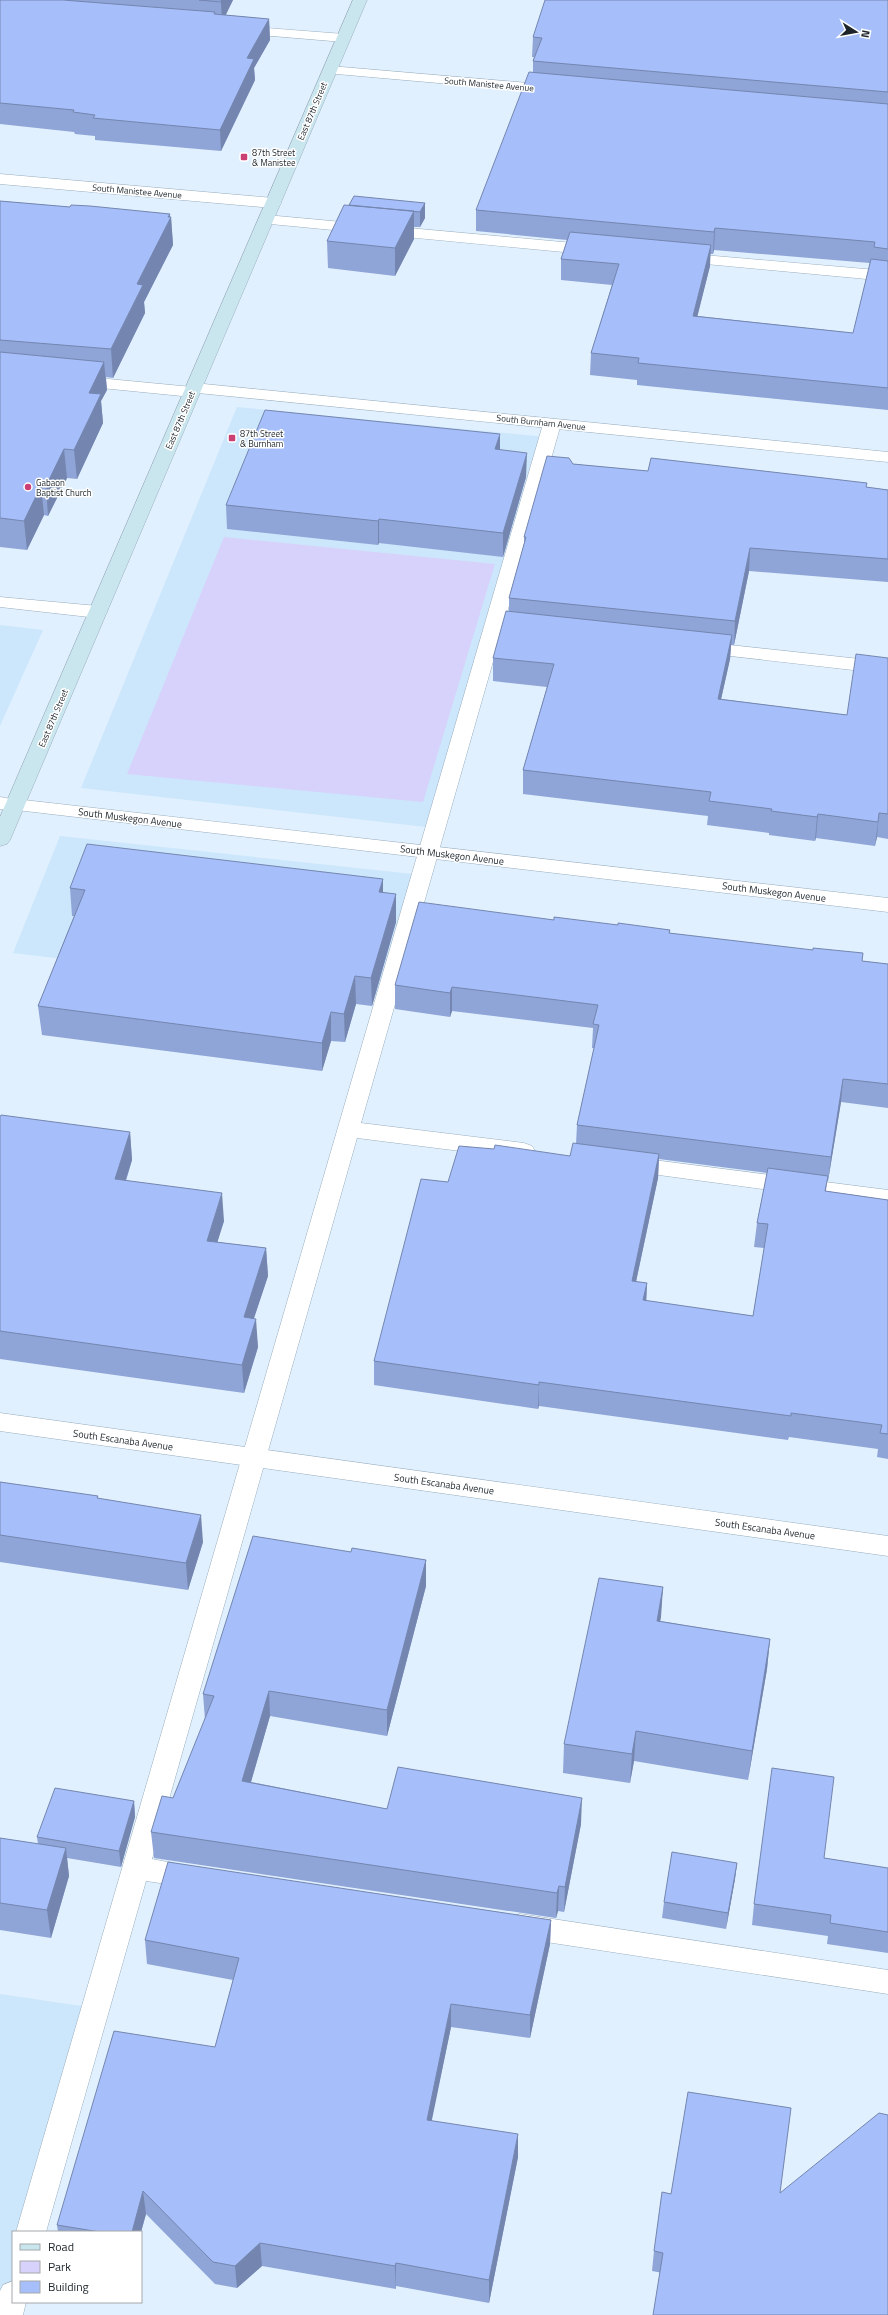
<svg xmlns="http://www.w3.org/2000/svg" width="888" height="2315" viewBox="0 0 888 2315" font-family="'Titillium Web',sans-serif">
<rect width="100%" height="100%" fill="#e0f0fe"/>
<path fill="#cce6fc" d="M237,407L547,437L435,828L81,788Z
M0,625L43,630L0,726Z
M60,836L422,875L387,997L13,953Z
M0,1994L95,2008L31,2232H13V2297L8,2315H0Z"/>
<path fill="#d7d2fb" d="M224,537L495,564L423,802L127,774Z"/>
<g fill="none" stroke-linecap="round" stroke-linejoin="round">
<defs>
<path id="lane" d="M240,26L344,34L351,38L344,42L235,33L233,30Z
M266,215L595,245L601,247L603,250L601,253L595,255L260,223L258,220L260,217Z
M680,253L888,271V281L674,261L672,258L674,255Z
M77,376L192,387L198,388L200,392L198,396L192,397L71,385L69,381L71,377Z
M552,419L558,420L561,424L361,1123L524,1143L532,1146L535,1151L532,1156L524,1159L357,1138L152,1859L203,1869L207,1877L203,1885L194,1888L146,1881L46,2232H16L543,424L546,420Z
M702,642L888,662V674L695,652L693,648L695,644Z
M0,797L22,801L25,805L22,809L15,811L0,809Z
M630,1157L888,1190V1206L622,1170L619,1165L622,1160Z
M520,1914L888,1970V1994L520,1938L510,1934L506,1926L510,1918Z
M13,2281V2302H26L23,2315H0V2291L3,2285Z"/>
<path id="street" d="M330,66L552,85L559,89L552,93L325,73L323,70L325,67Z
M0,174L273,198L279,200L281,203L279,206L273,208L0,184Z
M194,383L888,452V462L188,392L186,388L188,384Z
M0,597L98,606L104,608L107,612L104,616L98,618L0,607Z
M15,799L888,898V912L8,809L5,805L8,801Z
M0,1413L888,1536V1556L0,1431Z"/>
<path id="secondary" d="M353,0H367L10,840L7,844L0,846V817Z"/>
</defs>
<use href="#lane" stroke="#9aadbd" stroke-width="1"/>
<use href="#street" stroke="#9aadbd" stroke-width="1"/>
<use href="#secondary" stroke="#9aadbd" stroke-width="1"/>
<use href="#lane" fill="#fff" fill-rule="evenodd"/>
<use href="#street" fill="#fff" fill-rule="evenodd"/>
<use href="#secondary" fill="#c9e6ee" fill-rule="evenodd"/>
</g>
<path fill="#8fa4d7" fill-rule="evenodd" d="M0,0H233L225,15L269,19L270,40L254,68L255,80L221,151L95,140V136L75,134L74,132L0,124Z
M888,0V410L637,385V380L590,375L591,353L612,285L561,280V259L567,240L476,231V210L533,72V61L534,57H532L533,37ZM714,250L870,263L853,333L697,316L710,266V254H713Z
M0,201L70,207L170,214V217H171L173,245L144,302L145,313L113,378L106,377L107,390L101,401L103,423L77,479L67,478L48,516L44,515L27,550L0,547Z
M425,203V218L420,227H414V239L395,276L328,268L327,241L349,205Z
M500,450L526,477L503,557L379,543L378,545L227,529L226,505Z
M573,464L648,471L866,487L888,490V582L749,571L734,645H731L730,659L721,699L847,715L888,658V839L877,837L875,846L816,838L815,841L769,835V833L707,825L708,816L523,794V770L547,687L493,681V658L509,612V598L524,544V537Z
M383,879V892L396,922L372,1006L356,1004L345,1042L331,1041L322,1071L42,1035L38,1006L74,916H72L70,888Z
M554,920L670,930L669,933L862,961L888,964V1108L841,1102L828,1181H827L826,1191L888,1200V1459L877,1457L878,1449L789,1437L788,1440L539,1406L538,1409L374,1385V1361L448,1182L570,1156L576,1144L577,1125L594,1048H592L593,1028L452,1011L450,1017L395,1009V985ZM659,1159L767,1173L757,1223L754,1247L764,1248L753,1316L646,1301L647,1283L636,1282L658,1178Z
M0,1117L130,1132L132,1160L126,1181L224,1221L217,1242L266,1248L268,1276L254,1318L258,1347L244,1393L0,1359Z
M0,1482L98,1498L203,1542L188,1590L0,1562Z
M351,1552L426,1560V1586L387,1736L270,1716L251,1782L387,1809L581,1824L564,1912L558,1911L556,1918L154,1858L151,1832L173,1798L205,1720L203,1694Z
M663,1587L660,1621L770,1639L767,1669L748,1780L634,1761L630,1783L563,1773L564,1744Z
M134,1801L135,1817L121,1867L67,1858L69,1876L51,1938L0,1930V1838L38,1844L37,1837Z
M824,1858L888,1868V1953L827,1944L828,1936L752,1925L754,1904Z
M737,1863L735,1879L726,1929L662,1918L664,1902Z
M551,1920L550,1944L530,2038L451,2027L431,2121L518,2157L489,2303L396,2286V2289L262,2266L237,2288L215,2284L146,2214L141,2232H58L57,2225L215,2047L233,1980L147,1964L145,1940Z
M780,2193L888,2315L652,2271L654,2251L671,2194Z"/>
<path fill="#7486af" d="M221,0H233L222,23L221,2Z
M269,19L270,40L254,68L255,80L221,151L220,130L247,58Z
M425,203V218L420,227V212Z
M414,211V239L395,276V248Z
M170,214V219L171,217L173,245L144,302L145,313L113,378L111,349L137,284Z
M715,228L714,250L713,254L714,232Z
M711,245L710,266L692,338L693,316Z
M104,362L107,390L101,401L103,423L77,479L74,450L89,393Z
M500,434V458L495,449Z
M64,449L67,478L48,516L46,486Z
M527,453L526,477L503,557V533Z
M41,486L44,515L27,550L24,521Z
M379,519V543L378,545V521Z
M750,548L749,571L734,645L735,621Z
M732,635L730,659L716,722L718,699Z
M879,813L877,837L875,846L878,822Z
M818,814L816,838L815,841L817,817Z
M383,879V907L379,892Z
M396,894V922L372,1006L371,978Z
M355,976L356,1004L345,1042L344,1014Z
M452,987V1011L450,1017V993Z
M331,1012V1041L322,1071V1043Z
M843,1079L841,1102L828,1181L831,1157Z
M130,1132L132,1160L117,1207L115,1179Z
M659,1154L658,1178L631,1305L632,1281Z
M222,1193L224,1221L209,1269L207,1241Z
M266,1248L268,1276L245,1345L244,1317Z
M647,1283L646,1307L643,1300Z
M256,1319L258,1347L244,1393L242,1365Z
M539,1382V1406L538,1409L539,1385Z
M201,1515L203,1542L188,1590L186,1563Z
M426,1560V1586L387,1736V1710Z
M663,1587L661,1617L655,1651L657,1621Z
M770,1639L767,1669L748,1780L752,1751Z
M269,1691L270,1716L244,1806L242,1781Z
M636,1731L634,1761L630,1783L632,1754Z
M582,1798L581,1824L564,1912L565,1887Z
M134,1801L135,1817L121,1867L119,1851Z
M66,1848L69,1876L51,1938L47,1910Z
M737,1863L735,1879L726,1929L728,1913Z
M559,1886L558,1911L556,1918L557,1893Z
M551,1920L550,1944L530,2038V2015Z
M451,2004V2027L427,2144V2120Z
M518,2134V2157L489,2303V2280Z
M143,2191L146,2214L141,2232H132Z
M260,2243L262,2266L237,2288L235,2266Z
M396,2263V2289L395,2266Z"/>
<path fill="#a6bffa" stroke="#7486af" d="M0,0H63L215,12L214,14L269,19L247,58L254,59L220,130L93,118L95,115L73,112L74,110L0,103Z
M199,0H221V2Z
M545,0H888V92L533,61L542,38L533,37Z
M529,72L888,104V249L874,247L875,242L715,228L714,232L476,210Z
M354,196L425,203L420,212L349,205Z
M0,201L70,207L71,205L90,206L170,214L168,217H171L137,284L143,285L111,349L0,340Z
M344,205L414,211L395,248L327,241Z
M570,232L711,245L693,316L853,333L871,259L888,261V388L638,363L639,358L591,353L619,264L561,259Z
M0,352L104,362L89,393L101,394L74,450L64,449L46,486H41L24,521L0,518Z
M265,410L500,434L495,449L527,453L503,533L379,519L378,521L226,505Z
M547,456L569,458L573,464L648,471L651,458L867,483L866,487L888,490V559L750,548L735,621L509,598L526,537H524Z
M506,611L732,635L718,699L847,715L856,654L888,658V814L879,813L878,822L818,814L817,817L771,811L772,809L709,801L711,792L523,770L554,664L493,658Z
M87,844L383,879L379,892L396,894L371,978L355,976L344,1014L331,1012L322,1043L38,1006L85,890L70,888Z
M419,902L554,920V917L618,925V923L670,930L669,933L813,950V948L863,953L862,961L888,964V1084L843,1079L831,1157L577,1125L599,1025L593,1024L598,1005L452,987L450,993L395,985Z
M1,1115L130,1132L115,1179L222,1193L207,1241L266,1248L244,1317L256,1319L242,1365L0,1331V1117Z
M573,1143L659,1154L632,1281L647,1283L643,1300L753,1316L768,1224L757,1223L768,1168L828,1176L825,1191L888,1200V1434L880,1433L882,1425L791,1413V1416L539,1382V1385L374,1361L421,1179L448,1182L459,1146L494,1149L495,1145L570,1156Z
M0,1482L98,1496L97,1498L201,1515L186,1563L0,1535Z
M253,1536L351,1552L352,1548L426,1560L387,1710L269,1691L242,1781L387,1809L398,1767L582,1798L565,1887L559,1886L557,1893L151,1832L162,1796L173,1798L214,1696L203,1694Z
M599,1578L663,1587L657,1621L770,1639L752,1751L636,1731L632,1754L564,1744Z
M772,1768L834,1777L824,1858L888,1868V1932L830,1923L831,1915L754,1904Z
M55,1788L134,1801L119,1851L37,1837Z
M0,1838L66,1848L47,1910L0,1903Z
M672,1852L737,1863L728,1913L664,1902Z
M168,1862L551,1920L530,2015L451,2004L427,2120L518,2134L489,2280L396,2263L395,2266L260,2243L235,2266L213,2262L143,2191L132,2232H100L57,2225L114,2031L215,2047L239,1958L145,1940Z
M688,2092L791,2108L780,2193L879,2113L888,2115V2315H653L663,2253L654,2251L662,2192L671,2194Z"/>
<g fill="#cb4073" stroke="#fff" stroke-width="1.5">
<rect x="240" y="153" width="8" height="8" rx="2"/>
<rect x="228" y="434" width="8" height="8" rx="2"/>
<circle cx="28" cy="487" r="4"/>
</g>
<g text-anchor="middle" dominant-baseline="central" stroke-width="3" stroke-linejoin="round" paint-order="stroke">
<g font-size="9" fill="#1d252b" stroke="#fff">
<text transform="translate(489 84) rotate(5)">South Manistee Avenue</text>
<text transform="translate(312 111) rotate(-67)">East 87th Street</text>
<text transform="translate(137 191) rotate(5)">South Manistee Avenue</text>
<text transform="translate(180 420) rotate(-67)">East 87th Street</text>
<text transform="translate(541 422) rotate(6)">South Burnham Avenue</text>
<text transform="translate(53 718) rotate(-67)">East 87th Street</text>
</g>
<g font-size="9" fill="#1d252b" stroke="#fff" text-anchor="start">
<text x="252" y="152">87th Street<tspan x="252" dy="10">&amp; Manistee</tspan></text>
<text x="240" y="433">87th Street<tspan x="240" dy="10">&amp; Burnham</tspan></text>
<text x="36" y="482">Gabaon<tspan x="36" dy="10">Baptist Church</tspan></text>
</g>
<g font-size="10" fill="#1d252b" stroke="#fff">
<text transform="translate(130 818) rotate(7)">South Muskegon Avenue</text>
<text transform="translate(452 855) rotate(7)">South Muskegon Avenue</text>
<text transform="translate(774 892) rotate(7)">South Muskegon Avenue</text>
<text transform="translate(123 1440) rotate(8)">South Escanaba Avenue</text>
<text transform="translate(444 1484) rotate(8)">South Escanaba Avenue</text>
<text transform="translate(765 1529) rotate(8)">South Escanaba Avenue</text>
</g>
</g>
<rect x="12" y="2231" width="130" height="72" fill="#ffffff" stroke="#a5a8aa"/>
<rect x="20" y="2244" width="20" height="6" fill="#c9e6ee" stroke="#a5a8aa"/>
<text x="48" y="2251" font-size="12" fill="#1d252b">Road</text>
<rect x="20" y="2261" width="20" height="12" fill="#d7d2fb" stroke="#a5a8aa"/>
<text x="48" y="2271" font-size="12" fill="#1d252b">Park</text>
<rect x="20" y="2281" width="20" height="12" fill="#a6bffa" stroke="#a5a8aa"/>
<text x="48" y="2291" font-size="12" fill="#1d252b">Building</text>
<g transform="translate(856 32) rotate(101)" stroke="#ffffff" stroke-width="3" paint-order="stroke">
<path d="M0-3L7 15L0 10L-7 15Z" fill="#1d252b"/>
<text y="-6" font-size="11" font-weight="bold" text-anchor="middle" fill="#1d252b">N</text>
</g>
</svg>
